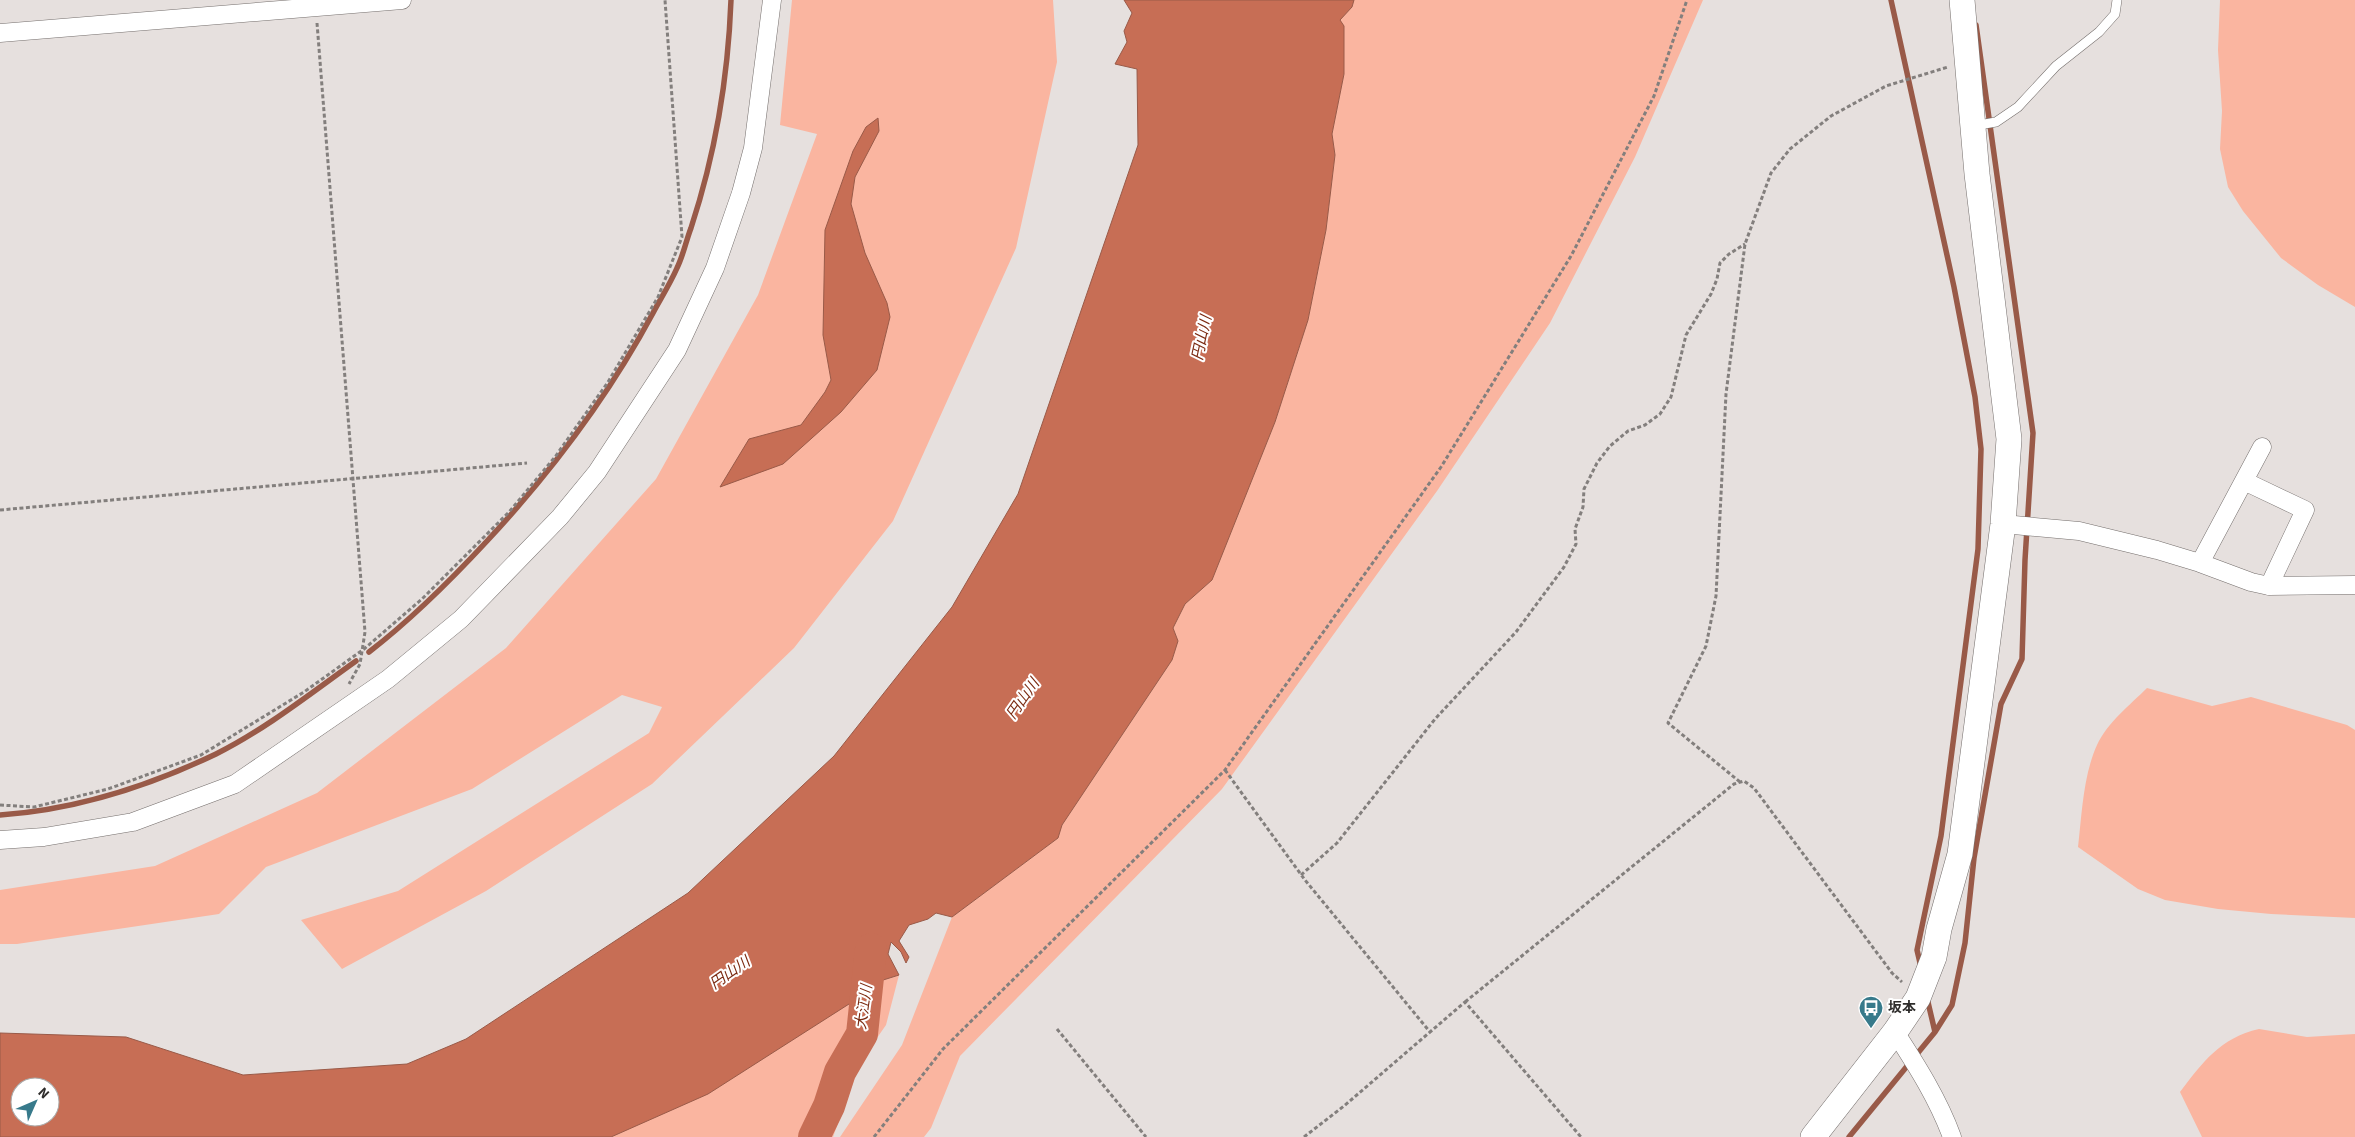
<svg xmlns="http://www.w3.org/2000/svg" width="2355" height="1137" viewBox="0 0 2355 1137" font-family="'Source Sans 3','Noto Sans JP',sans-serif">
<rect width="100%" height="100%" fill="#e6e0de"/>
<path fill="#fab5a0" d="M792,0H1053L1057,62L1016,248L893,521L794,648L652,784L486,891L342,969L301,920L398,891L649,733L662,707L622,695L472,789L266,867L219,914L17,944H0V890L155,866L317,793L506,648L656,479L758,295L817,134L780,125Z
M1354,0H1703L1635,157L1550,323L1437,491L1222,789L960,1056L931,1128L924,1137H840L902,1045L952,917L1058,838L1062,825L1172,660L1178,641L1173,628L1185,604L1212,580L1275,422L1308,320L1326,230L1335,155L1332,134L1344,74L1339,20L1352,7Z
M2220,0H2355V307L2318,285L2281,258L2243,211L2228,187L2220,149L2222,111L2218,50Z
M2147,688L2212,706L2251,697L2347,725L2355,730V918L2271,914L2218,909L2165,900L2138,889L2078,847C2082,814 2083,776 2097,745C2107,723 2131,704 2147,688Z
M899,975L886,1025L861,1061L833,1137H611L860,997L880,981Z
M2259,1029L2307,1037L2355,1034V1137H2202L2180,1092C2203,1062 2220,1038 2259,1029Z"/>
<path fill="#c76e55" stroke="#995a48" fill-rule="evenodd" d="M1124,0H1354L1352,7L1340,20L1344,26V74L1332,134L1335,155L1326,230L1308,320L1275,422L1212,580L1185,604L1173,628L1178,641L1172,660L1062,825L1058,838L952,917L936,913L928,919L909,925L899,941L909,957L906,963L901,952L891,942L888,954L899,975L880,981L860,997L708,1094L611,1137H0V1033L126,1037L243,1075L407,1064L466,1039L688,893L834,756L952,607L1018,494L1138,145L1137,69L1115,64L1127,42L1124,31L1132,13ZM20,1087H50V1117H20Z
M878,118L879,131L855,177L851,204L865,253L887,303L890,317L877,370L841,412L783,464L720,487L749,439L801,425L825,392L831,380L823,335L825,230L853,151L866,127Z"/>
<g fill="none" stroke-linecap="round" stroke-linejoin="round">
<path stroke="#995a48" stroke-width="5.5" d="M1891,0L1954,287L1975,397L1981,449L1978,549L1941,836L1917,950L1921,967
M369,652C412,619 450,581 487,541C552,471 608,397 653,313C661,298 670,284 677,268C683,256 686,241 691,228C716,152 728,80 731,0
M0,815C74,810 149,786 216,754C266,729 311,693 356,661
M1935,1032L1952,1005L1965,943L1974,858L2001,704L2022,659L2025,560L2033,433L1976,25
M1849,1137L1935,1032L1927,998"/>
<path stroke="#c76e55" stroke-width="32" d="M814,1137L829,1106L840,1072L862,1034L871,949"/>
<defs>
<path id="lane" d="M1973,126L1996,122L2018,107L2056,66L2099,32L2115,14L2117,0"/>
<path id="street" d="M0,33L402,0
M2244,481L2305,510L2269,586
M2003,524L2079,531L2157,550L2200,563L2251,582L2269,586L2355,585
M2200,563L2262,447
M0,840L44,837L133,822L235,784L388,679L461,619L560,517L597,472L677,350L715,268L741,193L753,148L772,0
M1895,1032C1917,1066 1938,1099 1952,1137"/>
<path id="secondary" d="M1813,1137L1895,1032L1918,998L1934,957L1939,929L1960,854L2003,524L2009,439L1977,174L1962,0"/>
</defs>
<use href="#lane" stroke="#756f6d" stroke-width="10"/>
<use href="#street" stroke="#756f6d" stroke-width="19"/>
<use href="#secondary" stroke="#756f6d" stroke-width="26"/>
<path stroke="#837f7d" stroke-width="3" stroke-dasharray="4 2.5" stroke-linecap="butt" d="M317,23L365,632L360,664L349,684
M0,510L527,463
M1225,770L1305,880L1430,1032L1465,1002L1581,1137
M1740,782L1668,723L1706,646L1716,596L1726,394L1745,244L1771,173L1790,149L1831,116L1886,86L1948,67
M0,805L34,807L108,789L201,755L304,692L364,649L422,599L509,512L555,457L608,382L658,297L682,237L665,0
M1301,875L1337,843L1435,719L1516,632L1564,567L1576,544L1575,529L1583,507L1584,489L1597,463L1610,446L1628,431L1645,425L1660,414L1671,397L1686,335L1711,294L1717,279L1720,263L1729,254L1745,244
M1465,1002L1734,784L1744,781L1754,788L1892,973L1902,982
M1057,1029L1146,1137
M874,1137L943,1049L1225,770L1441,467L1571,256L1654,96L1687,0
M1304,1137L1344,1106L1430,1032"/>
<use href="#lane" stroke="#fff" stroke-width="9"/>
<use href="#street" stroke="#fff" stroke-width="18"/>
<use href="#secondary" stroke="#fff" stroke-width="25"/>
</g>
<defs>
<symbol id="bus-pin" viewBox="-11 -11 22 30"><path d="M0 17L-7.5 6A9.5 9.5 0 1 1 7.5 6Z" fill="#377a8b" stroke="#fff"/><path d="M-5-6H5V4H4V6H2V4H-2V6H-4V4H-5ZM-3.5-4V0h7V-4ZM-3.5 1.2v1.5H-2V1.2ZM2 1.2v1.5H3.5V1.2Z" fill="#fff"/></symbol>
</defs>
<g fill-rule="evenodd">
<use href="#bus-pin" x="1857" y="994" width="28" height="38"/>
</g>
<g text-anchor="middle" dominant-baseline="central" stroke-width="4" stroke-linejoin="round" paint-order="stroke">
<g font-size="14" font-weight="bold" fill="#2e2c2b" stroke="#fff" text-anchor="start">
<text x="1888" y="1008">坂本</text>
</g>
<g font-size="15" font-style="italic" fill="#7b2a11" stroke="#fff">
<text transform="translate(1202 338) rotate(-78)">円山川</text>
<text transform="translate(1023 699) rotate(-55)">円山川</text>
<text transform="translate(730 973) rotate(-35)">円山川</text>
<text transform="translate(864 1007) rotate(-82)">大江川</text>
</g>
</g>
<g transform="translate(35 1102) rotate(45)"><circle r="24" fill="#ffffff" stroke="#ababaa"/>
<path d="M0-4L9 19L0 12L-9 19Z" fill="#377a8b"/>
<text y="-8" font-size="14" font-weight="bold" text-anchor="middle" fill="#2e2c2b">N</text>
</g>
</svg>
